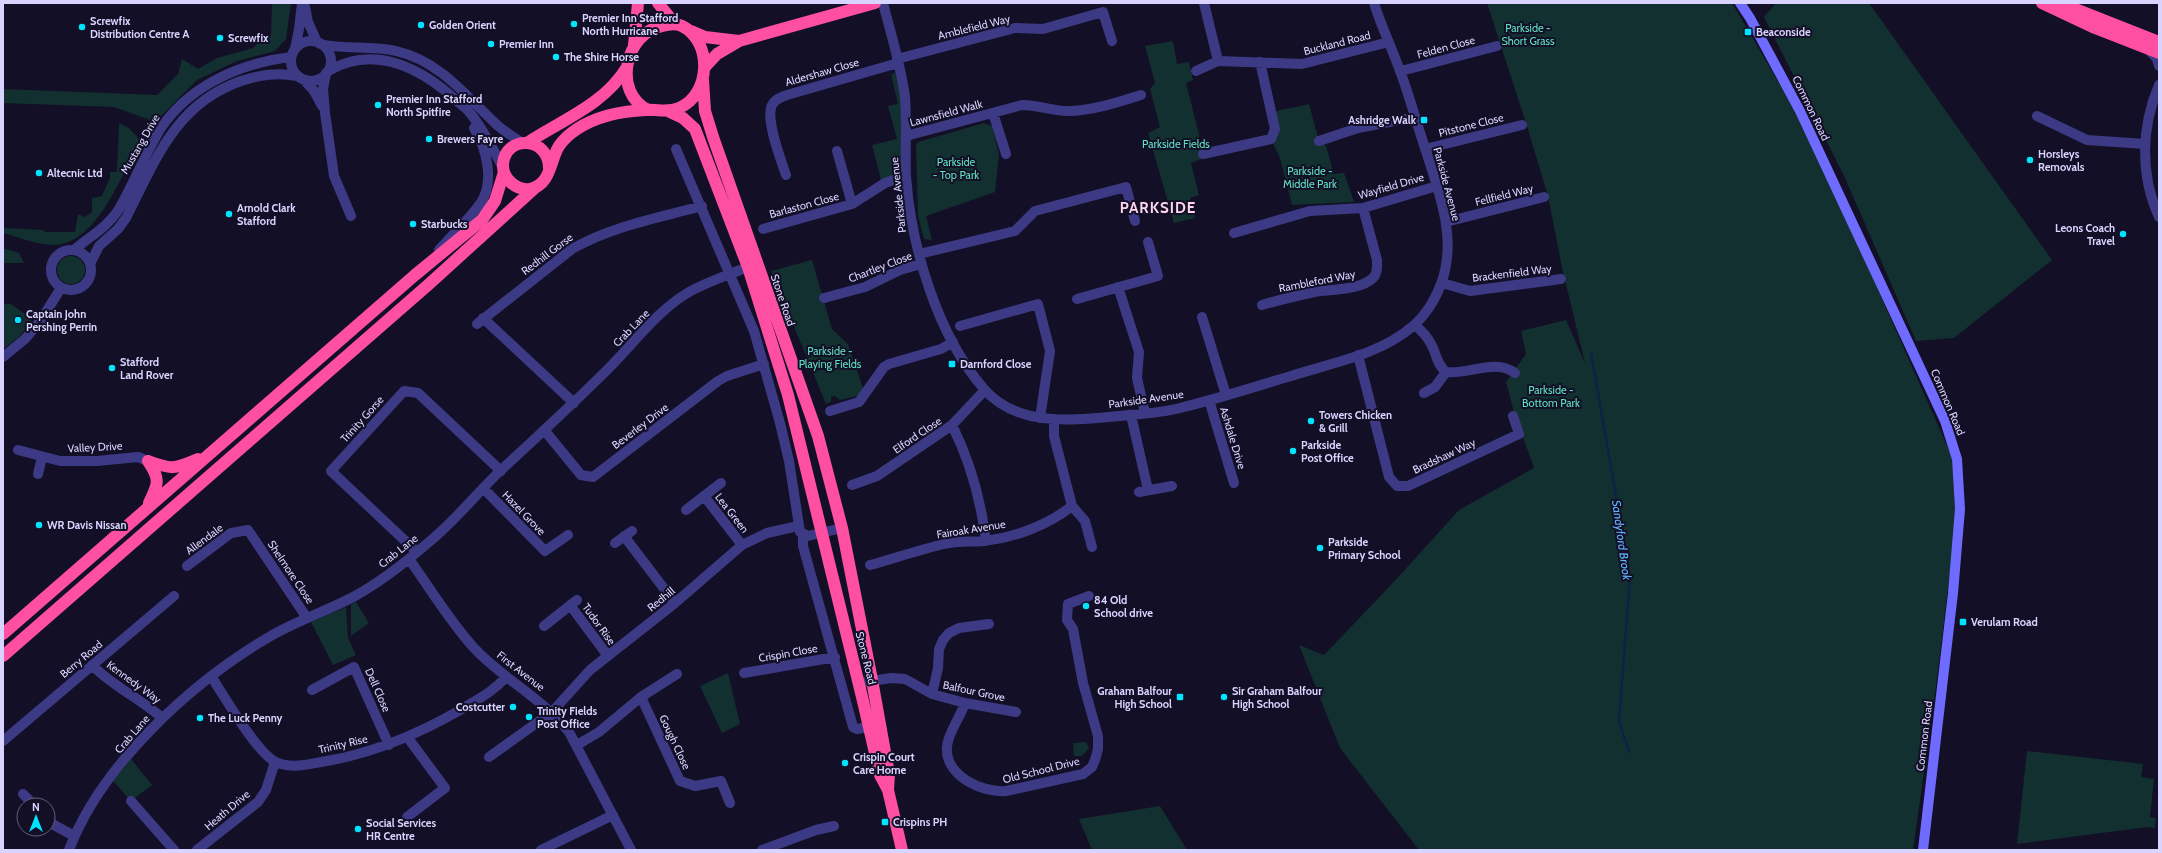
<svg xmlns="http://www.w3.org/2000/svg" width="2162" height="853" viewBox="0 0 2162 853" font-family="Cabin,sans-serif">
<rect width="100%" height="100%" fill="#130f26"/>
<path fill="#12302f" d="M272,3H291L286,39L275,51L237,61L197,80L160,117L150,120L114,107L3,103V89L157,95L178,74L182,59L198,69L217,58L253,48L259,42L271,37Z
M1487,3H1732L1796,112L1843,211L1952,457L1956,522L1935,694L1913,850H1419L1340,748L1299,645L1324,655L1391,585L1459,510L1534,468L1514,412L1506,382L1526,354L1521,331L1566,320L1585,363L1563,272L1548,196L1526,123Z
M1776,3H1869L2052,260L1954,338L1916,341L1845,178L1764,17Z
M1173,41L1177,64L1189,62L1193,80L1186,83L1199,134L1202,159L1191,163L1199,195L1190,198L1195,218L1174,223L1148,133L1160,127L1150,89L1155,83L1145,46Z
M897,72L902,90V172L881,180L872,145L897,139L888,106L898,104L891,74Z
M1309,104L1318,137L1326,146L1334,174L1344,173L1354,202L1292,205L1280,158L1271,139L1272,112Z
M119,123L129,128L139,139L137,146C120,179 95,247 51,245C35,244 18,237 3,233V228L44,230L45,232H75L78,214L85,217L92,212V198L102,196L110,178V172H117Z
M984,123L992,126L999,154L995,192L926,216L932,240L924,239L918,216L916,145L918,142Z
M3,248L19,253L24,263H3Z
M57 270a14 14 0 1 1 28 0a14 14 0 1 1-28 0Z
M812,260L832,329L848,344L865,394L840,400L835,396L831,397V402L826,404L771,271Z
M3,304H11L32,319L20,336L3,349Z
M356,602L369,623L351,636V604Z
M346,607L348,638L356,655L333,665L311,622Z
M728,673L740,724L722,733L700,686Z
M1086,742L1089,748L1082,756H1074L1073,743Z
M2027,751L2143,764L2141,777L2154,779L2150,817L2156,818L2155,828L2148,827L2017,844Z
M131,759L152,785L131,801L113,781Z
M1160,806L1187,850H1092L1079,819Z"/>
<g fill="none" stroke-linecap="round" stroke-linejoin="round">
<path stroke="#0c2248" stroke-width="2.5" d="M1591,353L1630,576L1619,721L1629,752"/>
<path stroke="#3d3a85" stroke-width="10" d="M883,3C891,34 901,66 905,97C907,123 905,150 906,176C911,246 937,335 984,389C1018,428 1074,420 1120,416C1140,414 1161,413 1180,408C1217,399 1254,387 1291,376C1331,363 1380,355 1413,326C1426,315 1437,297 1442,281C1457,237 1439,193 1426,151C1417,125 1410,97 1400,71C1392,48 1381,26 1374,3
M1204,3L1218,61L1302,64L1389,42
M305,7L308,22L317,42
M291 61a20 20 0 1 1 40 0a20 20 0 1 1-40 0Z
M320,44C345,50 371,45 396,51C440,61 466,96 497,125C505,132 514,137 522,143
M2147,48L2157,59L2159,66
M295,49L299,29L302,3
M897,59L1015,28L1043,29L1103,12L1112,41
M328,71C375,44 421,68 457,101C461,105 467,108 470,113C484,130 493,149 503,168
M1196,71L1218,61
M1401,71L1497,46
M326,73L323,89L325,113L334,176L351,216
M304,80L314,91L322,106
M2159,85C2141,127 2140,175 2159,217
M993,113L1006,154
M2037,116L2087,140L2145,144
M906,136L1022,105C1038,105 1053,111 1068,111C1092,111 1118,102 1141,95
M1319,141L1358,128L1415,117
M676,149L754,331L780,423L789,461L800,532L808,536L842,528
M1425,149L1522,125
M837,151L852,204
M1203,154L1271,139L1275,129L1260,62
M786,175C781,160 765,119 772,105C775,99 781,97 787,95L898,63
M1446,222L1544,197
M763,229L852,204L885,183L906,176
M1234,233L1310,211L1363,208L1437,186
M51 270a20 20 0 1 1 40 0a20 20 0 1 1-40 0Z
M74,250C89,237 108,227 119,209C134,183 145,154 161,128C190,85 241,63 291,57
M439,250C452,235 468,221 480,204C495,183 487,149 474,128
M919,254L1015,231L1035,211L1126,187L1135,221
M90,264L99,246L118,229L126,218C155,161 175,104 241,81C260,75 277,72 297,76
M1442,283L1470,291L1561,279
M1118,287L1139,352L1137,378L1145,413
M824,298L865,287L900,270L921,264
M1077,299L1158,276L1148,242
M1262,305C1279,300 1296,296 1314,292C1331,289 1359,291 1373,278C1378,273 1377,266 1377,260L1363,208
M1202,317L1226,395
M483,318L574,403
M477,324L572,249C612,226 658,218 702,206
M1415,325C1422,331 1427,336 1431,344C1437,354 1436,364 1446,372C1468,375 1495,358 1515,373
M960,326L1038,304L1050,351L1040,418
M1358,355L1389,477L1397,486H1408L1519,434L1513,416
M3,357L25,339L41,320L61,288
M1424,393L1435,387L1446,372
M1209,400L1234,483
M830,411L859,402L884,367L889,364L941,349L953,342
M1131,415L1148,490
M952,425C970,461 981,501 986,541
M545,431L581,475L593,477L718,381L727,376L764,364
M18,450L60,461H97L138,457L148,461
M38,474L42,457
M852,485L877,476L952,425L985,390
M483,488L545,551L568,535
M1139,492L1172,486
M704,496L742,545
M1072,506L1085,521L1092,547
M686,510L721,483
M803,535V546L853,727L857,729L869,727
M624,536L675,603
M615,543L632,531
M417,552L331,471L404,391L418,393L501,471
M409,559C430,588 452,625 476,650C505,680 543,699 569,732L631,850
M870,565C895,558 919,550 944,544C957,541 971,542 984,541C1014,538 1048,525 1072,506L1054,436V419
M187,566L231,533L248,530L307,618
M570,605L608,656
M544,626L577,600
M92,665C112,686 140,698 162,718
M744,673L835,657
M211,676C224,696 256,751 274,761C288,769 305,765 321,762C372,754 417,735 462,709C478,699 493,692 506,677
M859,683L891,678L905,679L932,694L965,703L1016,712
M312,690L354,667L389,745
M932,694L938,668L939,649L943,640L949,633L959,628L989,624
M641,697L680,781L695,786L721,781L730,803
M965,703C961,716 948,733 947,746C944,775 981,793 1006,791L1083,774L1092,767L1095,760L1098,749V736L1083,683L1073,629L1067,620L1068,604L1089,596
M3,741L174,596
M577,745L599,732L641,697L677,674
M489,757L552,712L590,670L675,603L742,545L767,533L798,526
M23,794L34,805
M131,801L174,850
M407,817L445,788L408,738
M48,819L54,825L74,836
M69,850C101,765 191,683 269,637C296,621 327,611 355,596C382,581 406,562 429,542C455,521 476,494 500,471C537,437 574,403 609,368C634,343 658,310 689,292C707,282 728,275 748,267
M197,850L258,802L266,790L275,762
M541,850L613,815
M762,850L816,830L834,826"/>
<path stroke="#6f6bff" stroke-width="10" d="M1740,3L1750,18L1800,111L1945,421L1957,459L1960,509L1953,593L1923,850"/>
<path stroke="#ff4fa3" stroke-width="12" d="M658,3L675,24
M2042,3L2095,28L2159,53
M2060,3L2159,42
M691,31L705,37L739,41
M634,45L638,3
M704,68L717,54L739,41L875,3
M703,80L705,111L713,137L818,436L842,528L872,680L889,774L888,790
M668,111L683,118L695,129L748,267L788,395L863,701L880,775L888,790L902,850
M527,143C562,120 605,104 627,67
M549,168C549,137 506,134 503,164C502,178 516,191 530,189C551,185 550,160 559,146C563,140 571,133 577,129C597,116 622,111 646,110C658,109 667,113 679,108C711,95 713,41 682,26C676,23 669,24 662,26C625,33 612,92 648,110
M148,461C172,470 175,469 198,459
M148,461C161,480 158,484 149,503
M3,634L415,275L482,220L495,201L504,172
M3,656L428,285L537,186"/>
</g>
<g fill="#00e5ff" stroke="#130f26" stroke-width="1.5">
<circle cx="574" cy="24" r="4"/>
<circle cx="421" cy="25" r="4"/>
<circle cx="82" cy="27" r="4"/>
<rect x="1744" y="28" width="8" height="8" rx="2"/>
<circle cx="220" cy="38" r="4"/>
<circle cx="491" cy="44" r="4"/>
<circle cx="556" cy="57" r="4"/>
<circle cx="378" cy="105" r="4"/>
<rect x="1420" y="116" width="8" height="8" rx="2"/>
<circle cx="429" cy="139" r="4"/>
<circle cx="2030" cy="160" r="4"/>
<circle cx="39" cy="173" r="4"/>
<circle cx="229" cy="214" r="4"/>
<circle cx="413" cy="224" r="4"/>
<circle cx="2123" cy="234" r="4"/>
<circle cx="18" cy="320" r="4"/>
<rect x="948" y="360" width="8" height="8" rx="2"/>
<circle cx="112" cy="368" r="4"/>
<circle cx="1311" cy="421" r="4"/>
<circle cx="1293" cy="451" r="4"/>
<circle cx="39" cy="525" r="4"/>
<circle cx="1320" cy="548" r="4"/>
<circle cx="1086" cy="606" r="4"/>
<rect x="1959" y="618" width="8" height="8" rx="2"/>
<rect x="1176" y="693" width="8" height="8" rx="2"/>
<circle cx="1224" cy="697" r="4"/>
<circle cx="513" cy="707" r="4"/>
<circle cx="529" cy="717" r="4"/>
<circle cx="200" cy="718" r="4"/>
<circle cx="845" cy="763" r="4"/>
<rect x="881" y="818" width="8" height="8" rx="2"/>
<circle cx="358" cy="829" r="4"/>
</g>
<g text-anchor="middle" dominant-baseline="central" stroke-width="4" stroke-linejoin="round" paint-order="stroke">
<g font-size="11" font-weight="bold" fill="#d9d4ff" stroke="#130f26" text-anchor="start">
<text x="582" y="18">Premier Inn Stafford<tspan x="582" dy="13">North Hurricane</tspan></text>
<text x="90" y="21">Screwfix<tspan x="90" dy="13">Distribution Centre A</tspan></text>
<text x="429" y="25">Golden Orient</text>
<text x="1756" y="32">Beaconside</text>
<text x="228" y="38">Screwfix</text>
<text x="499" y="44">Premier Inn</text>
<text x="564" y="57">The Shire Horse</text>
<text x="386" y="99">Premier Inn Stafford<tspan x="386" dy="13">North Spitfire</tspan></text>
<text x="1416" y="120" text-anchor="end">Ashridge Walk</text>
<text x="437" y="139">Brewers Fayre</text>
<text x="2038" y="154">Horsleys<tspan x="2038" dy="13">Removals</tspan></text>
<text x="47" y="173">Altecnic Ltd</text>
<text x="237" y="208">Arnold Clark<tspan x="237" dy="13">Stafford</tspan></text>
<text x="421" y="224">Starbucks</text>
<text x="2115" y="228" text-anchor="end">Leons Coach<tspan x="2115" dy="13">Travel</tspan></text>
<text x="26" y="314">Captain John<tspan x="26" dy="13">Pershing Perrin</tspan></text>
<text x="120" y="362">Stafford<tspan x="120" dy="13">Land Rover</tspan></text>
<text x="960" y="364">Darnford Close</text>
<text x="1319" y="415">Towers Chicken<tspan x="1319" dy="13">&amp; Grill</tspan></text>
<text x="1301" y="445">Parkside<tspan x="1301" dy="13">Post Office</tspan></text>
<text x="47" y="525">WR Davis Nissan</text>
<text x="1328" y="542">Parkside<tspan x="1328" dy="13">Primary School</tspan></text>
<text x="1094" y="600">84 Old<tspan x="1094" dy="13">School drive</tspan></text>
<text x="1971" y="622">Verulam Road</text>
<text x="1172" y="691" text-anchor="end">Graham Balfour<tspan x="1172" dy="13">High School</tspan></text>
<text x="1232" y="691">Sir Graham Balfour<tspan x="1232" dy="13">High School</tspan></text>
<text x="505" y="707" text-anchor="end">Costcutter</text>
<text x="537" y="711">Trinity Fields<tspan x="537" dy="13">Post Office</tspan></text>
<text x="208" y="718">The Luck Penny</text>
<text x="853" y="757">Crispin Court<tspan x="853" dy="13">Care Home</tspan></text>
<text x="893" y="822">Crispins PH</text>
<text x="366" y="823">Social Services<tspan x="366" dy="13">HR Centre</tspan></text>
</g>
<g font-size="11" fill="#d9d4ff" stroke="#130f26">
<text transform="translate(974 27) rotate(-14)">Amblefield Way</text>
<text transform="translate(1337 43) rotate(-14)">Buckland Road</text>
<text transform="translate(1446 47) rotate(-15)">Felden Close</text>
<text transform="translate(822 72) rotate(-16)">Aldershaw Close</text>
<text transform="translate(1811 108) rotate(64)">Common Road</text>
<text transform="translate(946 113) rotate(-15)">Lawnsfield Walk</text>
<text transform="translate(1471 125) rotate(-14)">Pitstone Close</text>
<text transform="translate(140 144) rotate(-60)">Mustang Drive</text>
<text transform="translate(1447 184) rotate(75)">Parkside Avenue</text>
<text transform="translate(1391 186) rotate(-16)">Wayfield Drive</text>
<text transform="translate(898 195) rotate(-96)">Parkside Avenue</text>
<text transform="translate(1504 195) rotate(-14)">Fellfield Way</text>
<text transform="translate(804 205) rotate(-15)">Barlaston Close</text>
<text transform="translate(547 254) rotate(-37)">Redhill Gorse</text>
<text transform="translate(880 267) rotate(-21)">Chartley Close</text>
<text transform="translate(1512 273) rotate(-7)">Brackenfield Way</text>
<text transform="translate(1317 281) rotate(-11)">Rambleford Way</text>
<text transform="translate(783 300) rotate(71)">Stone Road</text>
<text transform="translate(631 328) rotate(-46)">Crab Lane</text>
<text transform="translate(1146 399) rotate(-8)">Parkside Avenue</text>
<text transform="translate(1948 402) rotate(67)">Common Road</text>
<text transform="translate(362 419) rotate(-48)">Trinity Gorse</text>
<text transform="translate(640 426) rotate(-37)">Beverley Drive</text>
<text transform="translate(917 435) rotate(-34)">Elford Close</text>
<text transform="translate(1233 438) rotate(73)">Ashdale Drive</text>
<text transform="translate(95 447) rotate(-3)">Valley Drive</text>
<text transform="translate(1444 456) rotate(-25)">Bradshaw Way</text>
<text transform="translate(524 513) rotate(46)">Hazel Grove</text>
<text transform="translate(732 513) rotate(52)">Lea Green</text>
<text transform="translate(971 529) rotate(-9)">Fairoak Avenue</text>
<text transform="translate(204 539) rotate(-36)">Allendale</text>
<text transform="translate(398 551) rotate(-38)">Crab Lane</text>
<text transform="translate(291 572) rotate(56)">Shelmore Close</text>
<text transform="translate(661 599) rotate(-39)">Redhill</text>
<text transform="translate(599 624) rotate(54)">Tudor Rise</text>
<text transform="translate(788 653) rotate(-10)">Crispin Close</text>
<text transform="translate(866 658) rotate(76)">Stone Road</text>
<text transform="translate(81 659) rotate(-40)">Berry Road</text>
<text transform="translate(521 671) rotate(38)">First Avenue</text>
<text transform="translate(134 682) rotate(36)">Kennedy Way</text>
<text transform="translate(378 690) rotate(66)">Dell Close</text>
<text transform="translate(974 691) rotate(12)">Balfour Grove</text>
<text transform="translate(132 734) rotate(-49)">Crab Lane</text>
<text transform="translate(1924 736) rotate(-83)">Common Road</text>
<text transform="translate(675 742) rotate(65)">Gough Close</text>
<text transform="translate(343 744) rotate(-13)">Trinity Rise</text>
<text transform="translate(1041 770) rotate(-14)">Old School Drive</text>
<text transform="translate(227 810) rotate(-40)">Heath Drive</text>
</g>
<g font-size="11" fill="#5fe0c0" stroke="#130f26">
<text x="1528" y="28">Parkside -<tspan x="1528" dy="13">Short Grass</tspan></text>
<text x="1176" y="144">Parkside Fields</text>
<text x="956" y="162">Parkside<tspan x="956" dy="13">- Top Park</tspan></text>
<text x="1310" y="171">Parkside -<tspan x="1310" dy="13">Middle Park</tspan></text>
<text x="830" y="351">Parkside -<tspan x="830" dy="13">Playing Fields</tspan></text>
<text x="1551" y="390">Parkside -<tspan x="1551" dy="13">Bottom Park</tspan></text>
</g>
<g font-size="12" font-style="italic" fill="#62b6ff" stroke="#130f26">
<text transform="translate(1622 540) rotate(82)">Sandyford Brook</text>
</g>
<g font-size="15" font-weight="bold" letter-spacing="1" fill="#ffd6f0" stroke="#130f26">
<text x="1158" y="208">PARKSIDE</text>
</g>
</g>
<rect width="2162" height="853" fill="none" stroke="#d9d4ff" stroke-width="8"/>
<g transform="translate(36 817)"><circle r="19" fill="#130f26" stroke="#625e7d"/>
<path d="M0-3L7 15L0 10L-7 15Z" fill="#00e5ff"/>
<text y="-6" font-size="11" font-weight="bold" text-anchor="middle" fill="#d9d4ff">N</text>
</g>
</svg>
